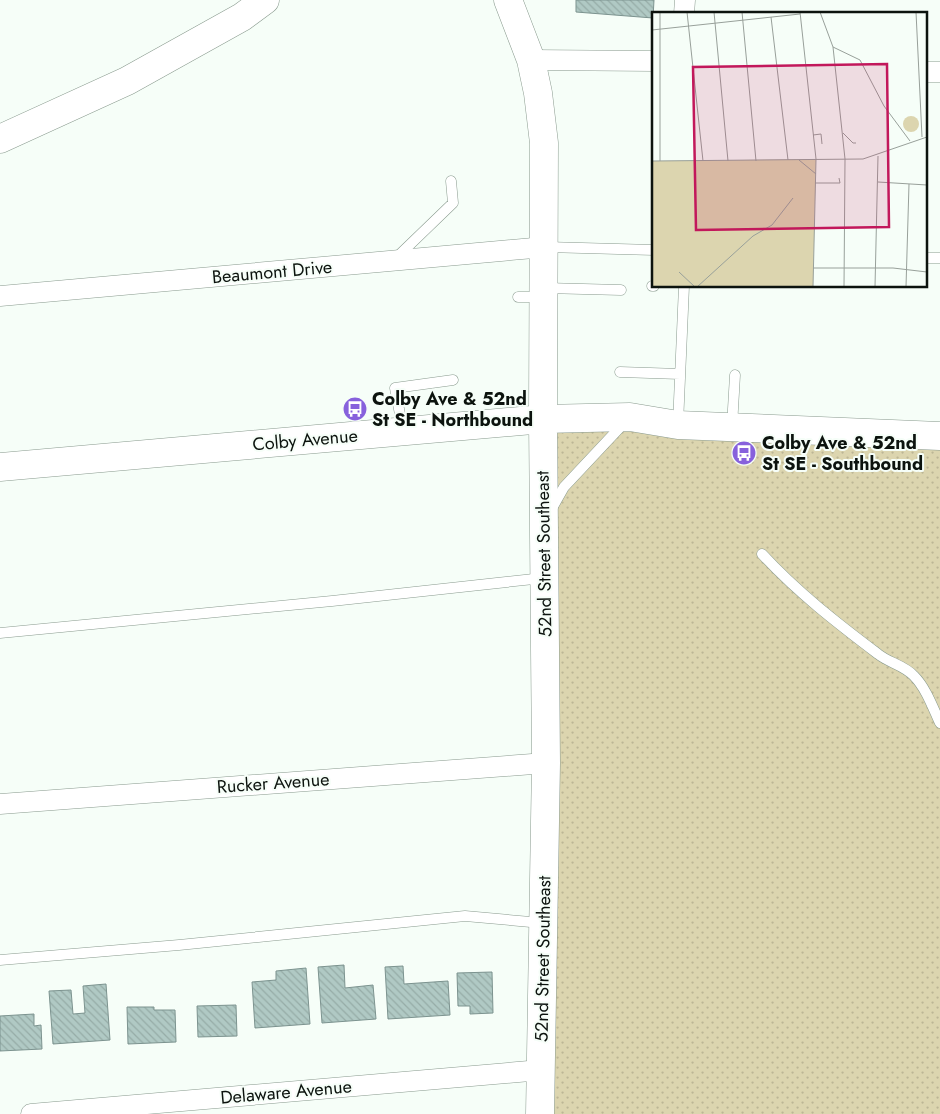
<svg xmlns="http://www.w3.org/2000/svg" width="940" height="1114" viewBox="0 0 940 1114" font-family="Jost,sans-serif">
<defs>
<pattern id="grass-dots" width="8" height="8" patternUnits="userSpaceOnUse" patternTransform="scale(1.25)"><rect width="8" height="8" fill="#dcd5af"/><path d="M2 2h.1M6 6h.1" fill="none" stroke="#bcb695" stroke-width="1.8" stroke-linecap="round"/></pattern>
<pattern id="building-back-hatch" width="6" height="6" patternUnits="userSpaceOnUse" patternTransform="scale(1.25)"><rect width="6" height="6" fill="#b0c9c4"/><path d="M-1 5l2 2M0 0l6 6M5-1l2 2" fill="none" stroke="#96aca7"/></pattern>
</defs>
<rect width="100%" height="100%" fill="#f6fef8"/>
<path fill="url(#grass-dots)" d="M543,419L940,436V1114H540Z"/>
<path fill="url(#building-back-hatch)" stroke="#7c938f" d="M576,0H654L653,18L576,12Z
M344,965L345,988L373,985L376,1019L322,1023L318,967Z
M403,966L404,984L448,981L450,1015L388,1019L385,967Z
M306,968L310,1024L255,1028L252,982L276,980V971Z
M492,972L493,1013L470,1014V1006H458L457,973Z
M106,984L110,1040L53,1044L49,991L71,990L73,1014L85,1013L83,986Z
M236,1005L237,1036L198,1037L197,1006Z
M127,1007H154V1010H175L176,1042L128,1044Z
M34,1014V1026L41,1025L42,1049L0,1051V1016Z"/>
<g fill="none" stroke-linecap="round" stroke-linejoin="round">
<defs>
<path id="lane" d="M546,247L654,250
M396,258L453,203L451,181
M926,258H940
M652,286H654
M545,288L621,290
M518,297H543
M620,372L680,374
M678,424L684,286
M732,426L735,375
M403,430L395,388L453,380
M551,510L564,487L625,422
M762,554C797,592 837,623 878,654C889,663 904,665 914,676C926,688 933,708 940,723
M0,633L332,601L543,578
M0,960L179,945L465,916L542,923"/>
<path id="street" d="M684,14L685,0
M531,60L654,61
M926,72H940
M0,296L545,247
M0,804L546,763
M31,1114L541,1070"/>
<path id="secondary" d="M508,0L531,60L538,93L544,143L543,419L546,763L540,1114
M0,139L127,81L242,17L265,0
M0,467L543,419L630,417L678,425L940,436"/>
</defs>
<use href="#lane" stroke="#899a8e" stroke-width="11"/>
<use href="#street" stroke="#899a8e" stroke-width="21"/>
<use href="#secondary" stroke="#899a8e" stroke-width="29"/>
<use href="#lane" stroke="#fff" stroke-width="10"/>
<use href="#street" stroke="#fff" stroke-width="20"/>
<use href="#secondary" stroke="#fff" stroke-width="28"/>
</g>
<defs>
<symbol id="bus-disc" viewBox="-11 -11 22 22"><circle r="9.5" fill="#8761dc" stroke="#f6fef8"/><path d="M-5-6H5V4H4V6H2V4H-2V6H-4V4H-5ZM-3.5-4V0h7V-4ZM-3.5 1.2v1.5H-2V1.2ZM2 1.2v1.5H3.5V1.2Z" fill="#fff"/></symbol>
</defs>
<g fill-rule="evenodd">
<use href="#bus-disc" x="341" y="395" width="28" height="28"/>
<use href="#bus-disc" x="730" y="439" width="28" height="28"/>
</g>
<g text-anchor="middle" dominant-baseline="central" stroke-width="4" stroke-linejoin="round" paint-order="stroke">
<g font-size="18" fill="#0c130e" stroke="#f6fef8">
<text transform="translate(272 272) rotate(-5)">Beaumont Drive</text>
<text transform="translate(305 440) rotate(-5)">Colby Avenue</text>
<text transform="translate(544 554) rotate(-91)">52nd Street Southeast</text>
<text transform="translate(273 783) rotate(-4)">Rucker Avenue</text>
<text transform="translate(543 959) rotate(-89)">52nd Street Southeast</text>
<text transform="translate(286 1092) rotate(-5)">Delaware Avenue</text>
</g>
<g font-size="18" font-weight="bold" fill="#0c130e" stroke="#f6fef8" text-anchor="start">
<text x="372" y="399">Colby Ave &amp; 52nd<tspan x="372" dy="21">St SE - Northbound</tspan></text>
<text x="762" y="443">Colby Ave &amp; 52nd<tspan x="762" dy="21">St SE - Southbound</tspan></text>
</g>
</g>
<g transform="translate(652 12)">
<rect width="275" height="275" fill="#f6fef8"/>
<path d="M164,147L161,275H0V149Z" fill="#dcd5af"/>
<path d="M251 112a8 8 0 1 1 16 0a8 8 0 1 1-16 0Z" fill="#dcd5af"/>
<path fill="none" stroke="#98a09a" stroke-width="1" d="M8,0V149M35,0L51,149M62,0L76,149M90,0L104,149M148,0L164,147L161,275M168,0L181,35L208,48L232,94L258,129M264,0L270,125M119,5L136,148M0,18L148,2M181,35L193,147L192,275M191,121L201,131H204M161,123L169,122L170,132M147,148L164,162M0,149L211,147L275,125M226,170L275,173M163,171H188L187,166M161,256H241L275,260M27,260L43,275M45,275L101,224L120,213L141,186M223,275L226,144M254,275L257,172"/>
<path fill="#c2185b" fill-opacity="0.15" stroke="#c2185b" stroke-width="2.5" d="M235,52L237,215L44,218L41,55Z"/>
<rect width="275" height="275" fill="none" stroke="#0c130e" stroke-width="2.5"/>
</g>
</svg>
